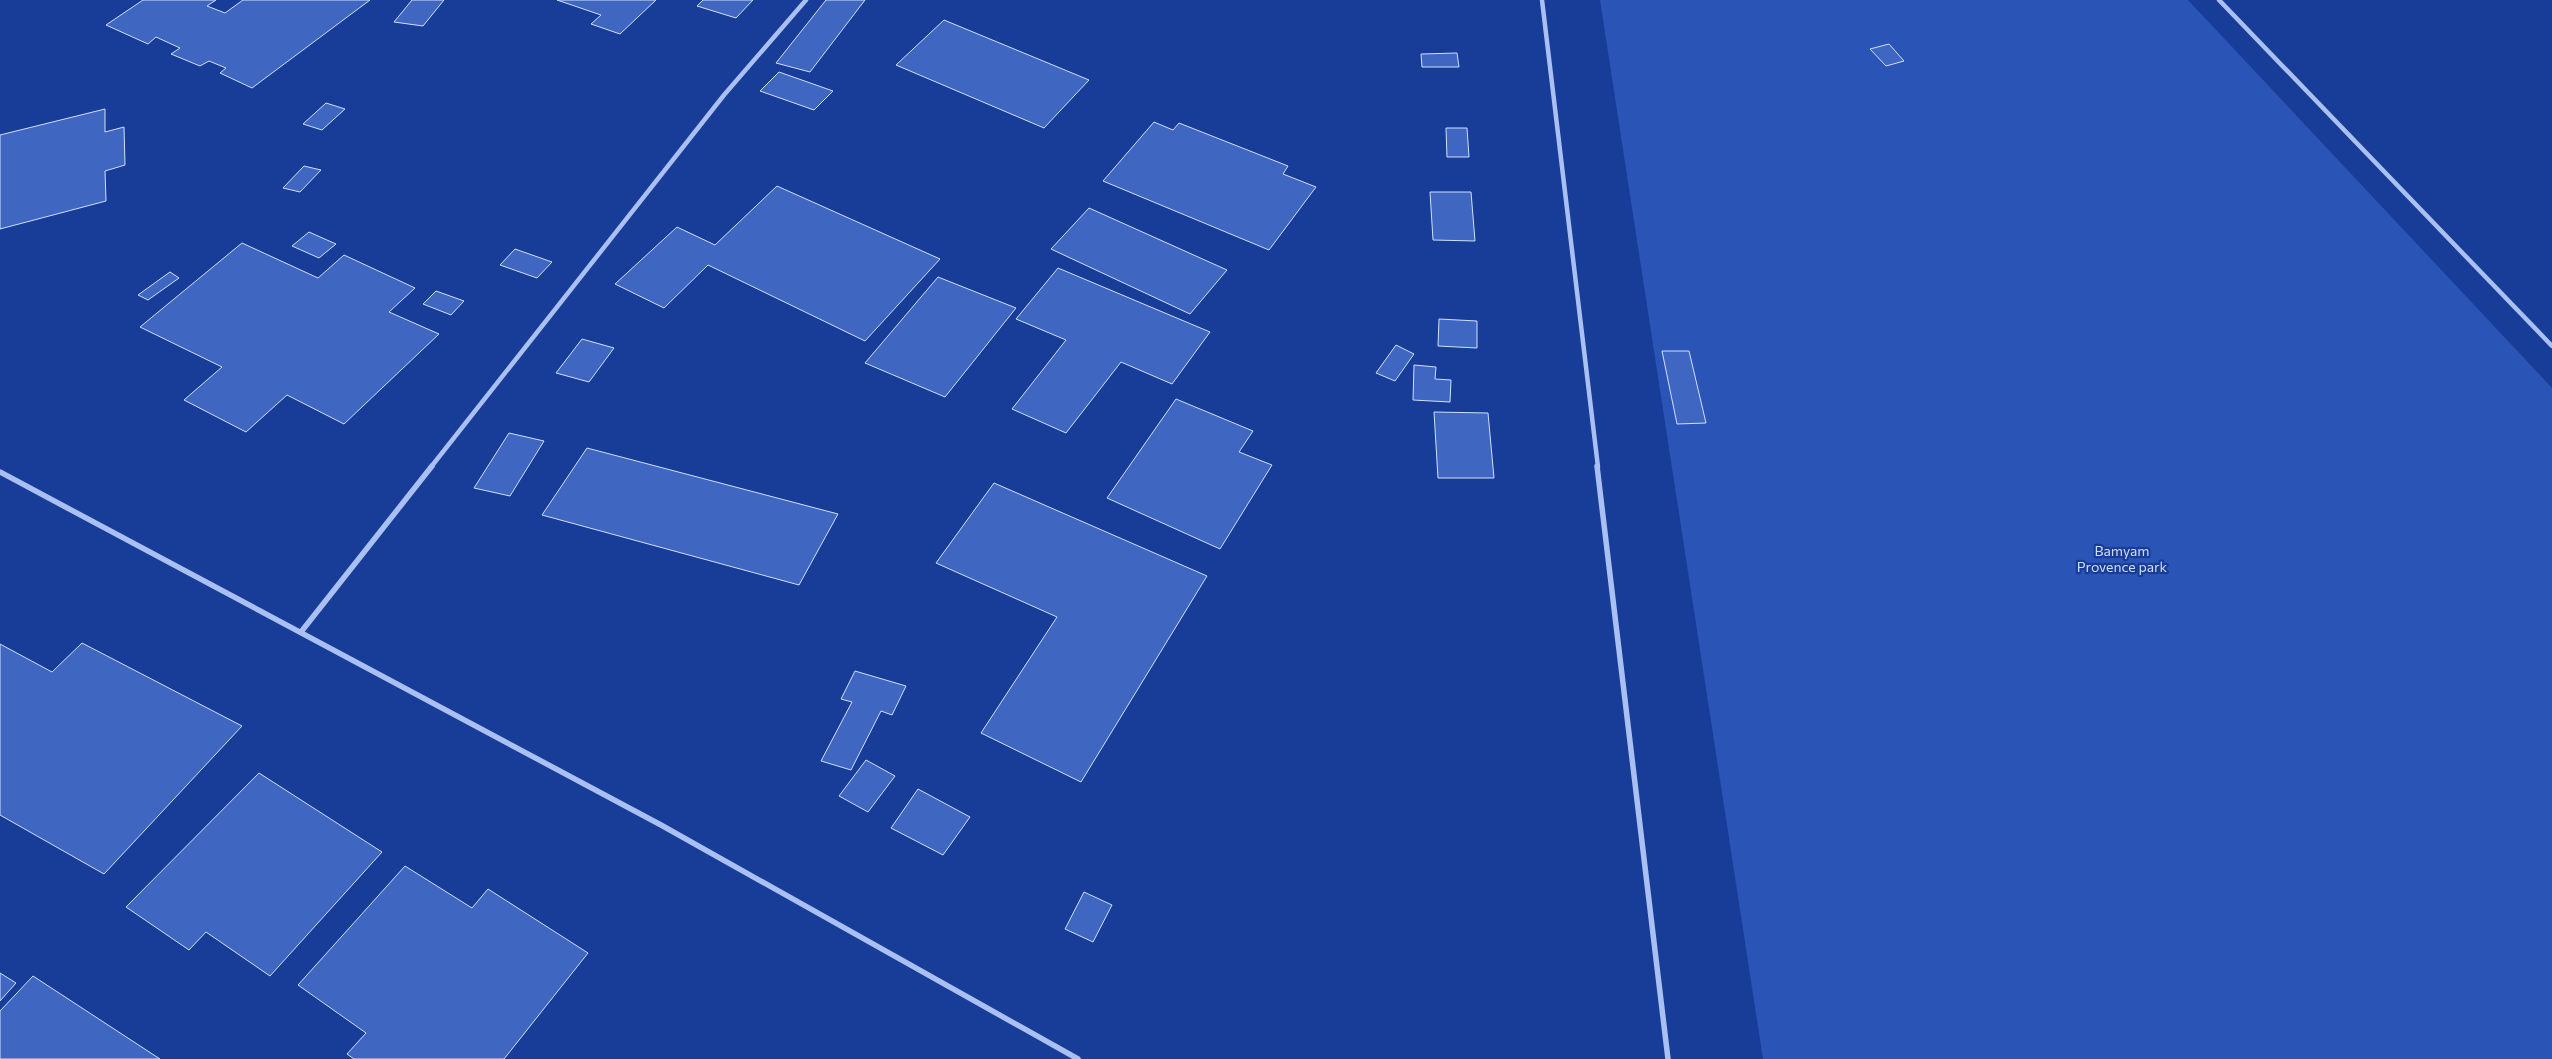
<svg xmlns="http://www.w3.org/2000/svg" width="2552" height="1059" viewBox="0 0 2552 1059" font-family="Commissioner,sans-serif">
<rect width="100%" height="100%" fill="#173d98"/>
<path fill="#2a55b6" d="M1600,0H2188L2552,388V1059H1763Z"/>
<path fill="#3f66c0" stroke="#d2dffc" d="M143,0H216L207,6L225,13L243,0H370L252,88L220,73L226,68L209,61L200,66L171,54L180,48L156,37L148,44L106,25Z
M412,0H444L423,26L394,22Z
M557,0H656L620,34L591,24L601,15Z
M703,0H753L736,18L697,6Z
M826,0H865L810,72L776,63Z
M944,20L1089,80L1044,128L896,65Z
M1889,44L1904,61L1886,66L1870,49Z
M1457,53L1459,67H1422L1421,54Z
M779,72L833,91L814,110L760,91Z
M326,103L345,109L322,130L303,124Z
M105,109V132L124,127L125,165L105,171L106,201L0,229V135Z
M1154,122L1173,130L1179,123L1288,166L1283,174L1316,187L1269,250L1103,181Z
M1446,128H1467L1469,157H1447Z
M304,166L321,170L300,192L283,188Z
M777,186L940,259L865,341L708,265L664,308L615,284L677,227L715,245Z
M1430,192H1471L1475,241L1433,240Z
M1089,208L1227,270L1190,314L1051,249Z
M309,232L336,244L319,258L292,246Z
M242,243L318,278L344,255L415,288L389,312L439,334L344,424L287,395L246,432L184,400L222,367L140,327Z
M515,249L552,262L537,278L500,265Z
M1058,268L1210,332L1172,384L1121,362L1066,433L1012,409L1066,340L1016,319Z
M170,272L179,278L148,300L138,295Z
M938,277L1016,308L945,397L865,363Z
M436,291L464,301L451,315L423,304Z
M1439,319L1477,321V348L1438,346Z
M582,339L614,348L589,382L556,373Z
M1396,345L1414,354L1395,381L1376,373Z
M1662,351H1689L1706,423L1677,424Z
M1414,365L1436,367L1435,379L1451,380L1450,402L1413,400Z
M1176,399L1253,431L1239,452L1272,465L1220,549L1107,498Z
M1434,412L1488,413L1494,478H1438Z
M509,433L544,441L510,496L474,488Z
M587,448L838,514L799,585L542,515Z
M994,483L1207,576L1081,782L981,733L1057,617L936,563Z
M82,643L242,726L104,874L0,815V644L52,672Z
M855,671L906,686L892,715L881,711L851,770L821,761L852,702L841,699Z
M866,760L895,776L868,812L839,796Z
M259,773L382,852L270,976L206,932L189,950L126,907Z
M918,789L970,817L943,855L891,828Z
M405,866L472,908L488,889L588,953L504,1059H354L347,1054L366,1033L298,985Z
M1084,892L1112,905L1093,942L1065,929Z
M0,973L16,983L0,1001Z
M33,976L160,1059H0V1011Z"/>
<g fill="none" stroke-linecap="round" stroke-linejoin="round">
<path stroke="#abc0f2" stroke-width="4.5" d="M1542,0L1598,467
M2219,0L2552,346
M431,467L724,95L806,0"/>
<path stroke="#abc0f2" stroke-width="5.5" d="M1597,466L1668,1059
M0,472L661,825L1078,1059
M301,632L432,466"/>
</g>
<g text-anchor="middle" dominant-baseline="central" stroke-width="4.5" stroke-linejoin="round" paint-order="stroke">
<g font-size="14" fill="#d2dffc" stroke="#173d98">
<text x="2122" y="550">Bamyam<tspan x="2122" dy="16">Provence park</tspan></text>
</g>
</g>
</svg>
